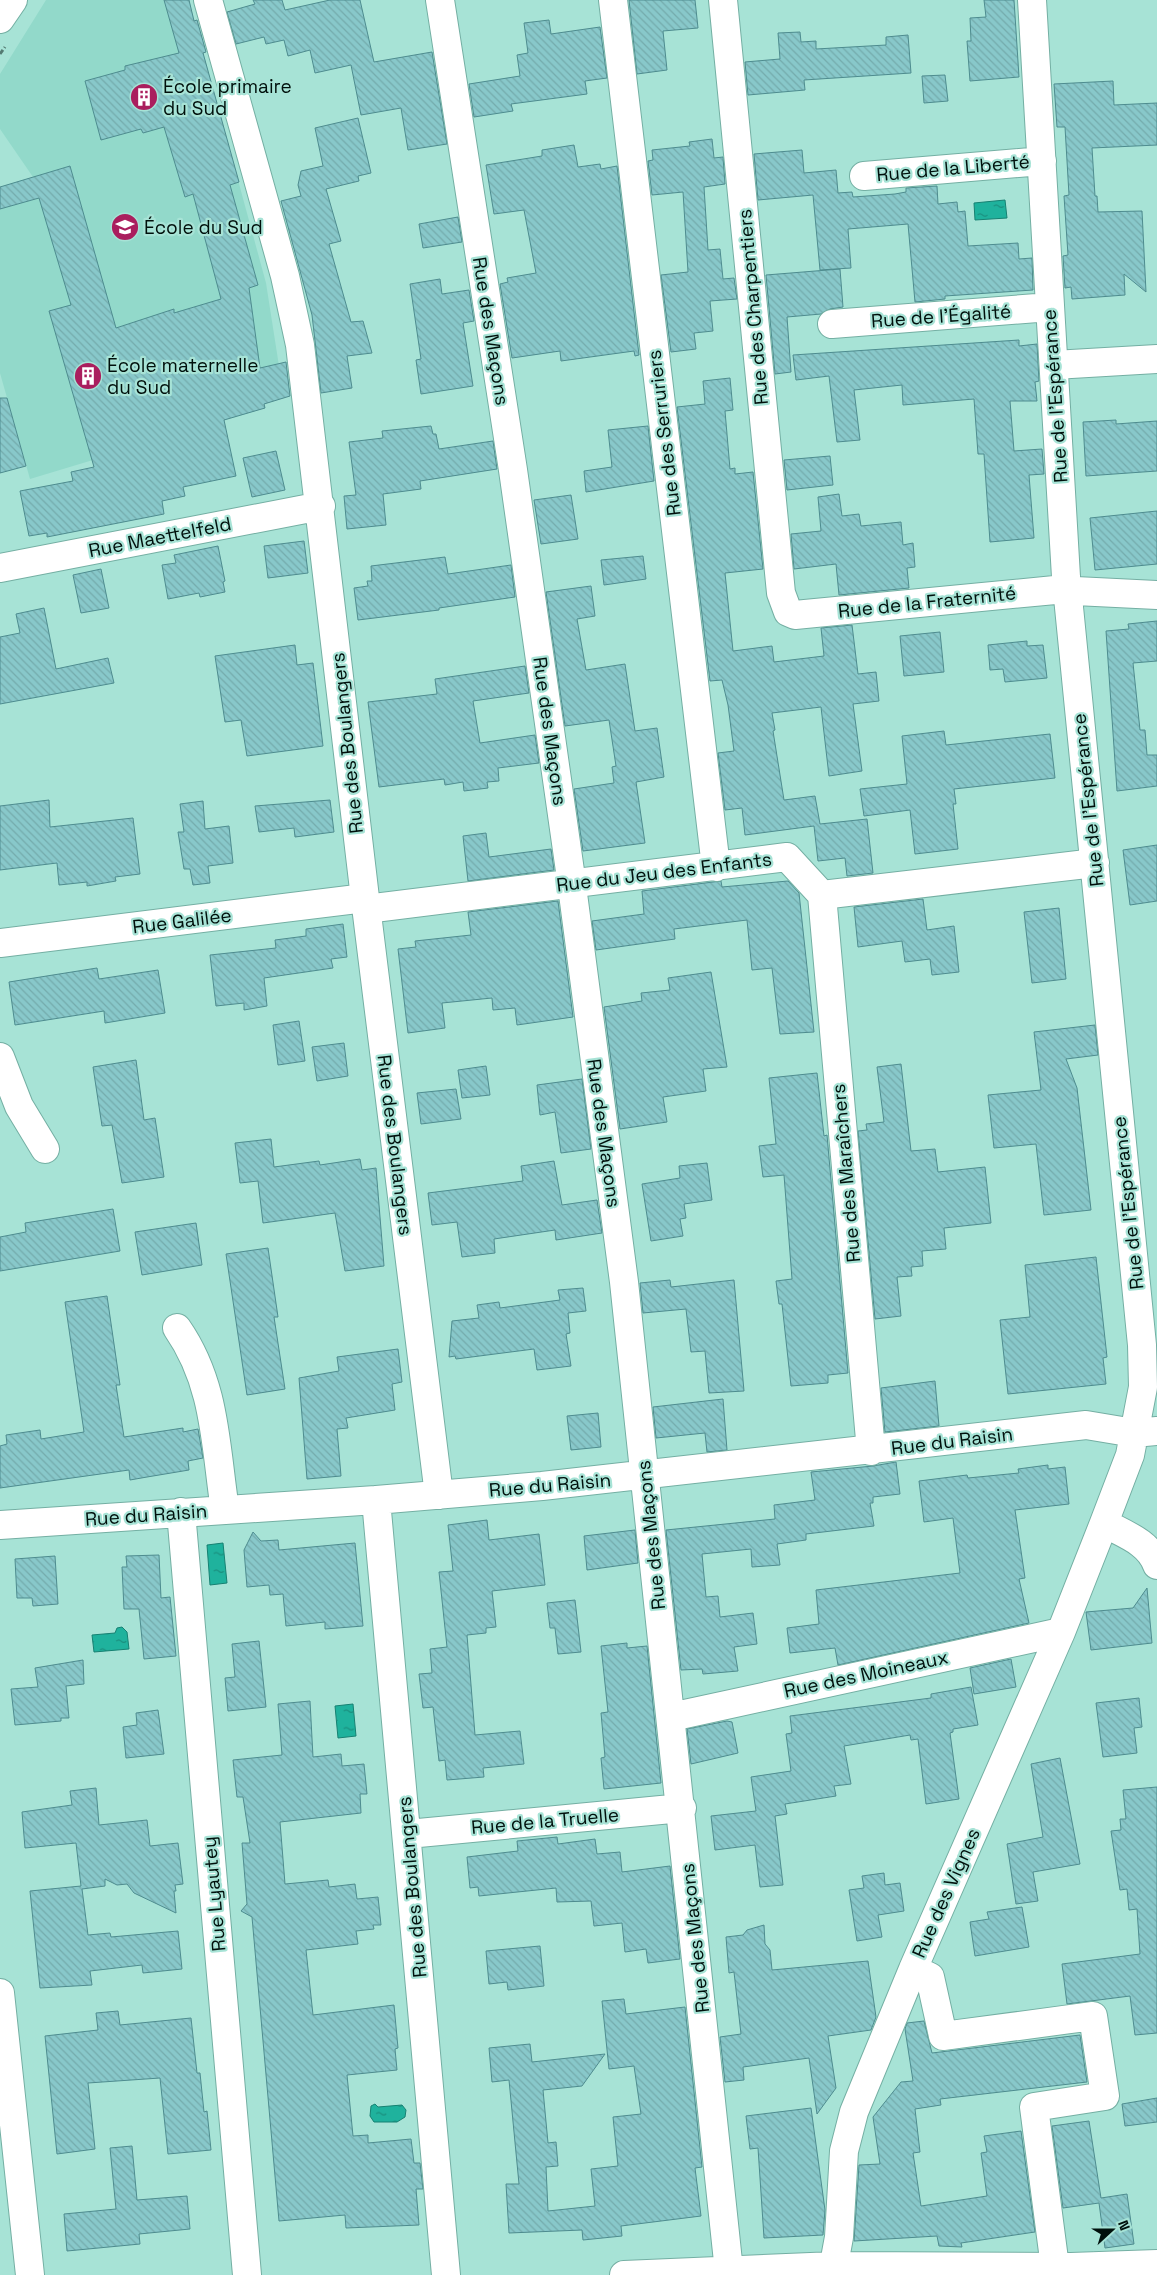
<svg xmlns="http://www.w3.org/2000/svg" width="1157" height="2275" viewBox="0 0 1157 2275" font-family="'Space Grotesk',sans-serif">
<defs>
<pattern id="water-ripples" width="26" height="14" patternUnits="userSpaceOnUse" patternTransform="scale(1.25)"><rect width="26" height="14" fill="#1fb29d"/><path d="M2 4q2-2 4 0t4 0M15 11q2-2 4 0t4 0" fill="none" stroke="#198f7e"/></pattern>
<pattern id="building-back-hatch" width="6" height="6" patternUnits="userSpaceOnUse" patternTransform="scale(1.25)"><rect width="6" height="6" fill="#88c8ca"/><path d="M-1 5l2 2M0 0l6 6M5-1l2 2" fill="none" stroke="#74abac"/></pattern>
</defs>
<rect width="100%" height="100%" fill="#a7e3d6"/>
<path fill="#92d9ca" d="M46,0H189L266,283L284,398L264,404L265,408L30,479L0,373V187L33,177L0,129V74Z"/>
<path fill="url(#water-ripples)" stroke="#168172" d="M1005,200L1007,218L975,220L974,203Z
M223,1543L227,1583L210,1585L207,1545Z
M122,1627L127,1632L129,1649L94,1652L92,1635L115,1633L117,1628Z
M353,1704L356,1736L338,1738L335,1706Z
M375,2104L378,2107L402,2105L406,2110L405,2117L397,2122H374L370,2116L371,2106Z"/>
<path fill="url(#building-back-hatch)" stroke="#4e8c8f" d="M164,0H189L194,21L197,20L206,52L203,53L239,182L230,185L258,285L249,288L260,368L286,362L290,396L264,404L265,408L224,420L236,476L183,487L185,496L162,501L164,514L47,537V533L29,536L20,491L73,481L71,472L94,467L49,311L71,305L39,198L0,209V187L70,166L116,328L174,309V313L221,299L193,194L185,197L164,127L143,133L141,129L101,140L85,81L125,70V66L179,53Z
M253,0H282L285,10L330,0H360L374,62L432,52L447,144L408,150L401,108L361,115L351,65L315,73L310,50L288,56L284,40L266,44L264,37L236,44L227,12L255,4Z
M629,0H695L698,28L663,31L667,70L637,74Z
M984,0H1014L1019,77L970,81L967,41H971L970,18L986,17Z
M549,20L551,34L600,27L607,78L585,81L587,94L511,104L513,111L474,117L469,84L520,76L517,55L528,53L524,23Z
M800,32L801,42L816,41V49L886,45V37L908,35L911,73L804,80L805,90L748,95L745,62L780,59L778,33Z
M945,75L948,101L924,103L922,76Z
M1113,81L1114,105L1157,103V145L1092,148L1095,196H1097L1098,212L1142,211L1146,292L1124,274L1125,295L1072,299L1071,287L1065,288L1063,256L1068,255L1064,196L1069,195L1065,127H1057L1054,84Z
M358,118L371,173L358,176L359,181L326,189L341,241L329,244L351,322L363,321L372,353L347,356L352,388L321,393L312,315L281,201L301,196L298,185L301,171L323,166L315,128Z
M712,139L714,158L723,157L725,184L704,187L708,250L720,249L723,279L734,278L737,299L710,301L713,331L694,333L696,349L671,352L661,275L688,272L683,192L652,195L648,161L653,160L652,150L690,146L689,142Z
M574,145L578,167L600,164L601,169L617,166L639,355L635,356L634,351L561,361L560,351L512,358L500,284L508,282L507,278L536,273L524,210L494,214L486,165L542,156V150Z
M802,150L804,173L836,170L838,193L852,192L853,197L895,194L906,192V188L937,186L938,204L957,202L958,212L965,211L968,246L1018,243L1019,259L1032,258L1033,290L945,296V299L915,302L908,224L848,229L851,268L820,270L813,195L758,200L754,154Z
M458,217L462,242L423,248L419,224Z
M840,269L843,307L830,309L821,314L787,317L791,372L775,374L766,275Z
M440,279L442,294L469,290L474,321L463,323L473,386L421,394L416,360L421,359L410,284Z
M1019,340V346L1037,344L1039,381L1035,382L1037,401H1010L1014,451L1042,449L1044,474L1029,475L1034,538L990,542L984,454H978L974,399L903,405L902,385L854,390L860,440L837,442L829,376L796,380L793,355Z
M730,378L733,410L725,411L730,469L735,468V474L753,472L763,569L725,573L733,651L772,646L774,662L824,656L821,628L852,625L858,674L876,672L879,701L853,704L862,771L829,776L821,707L772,713L775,730L773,731L784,800L815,796L820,824L867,819L873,873L847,876L845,858L818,861L814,826L745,835L742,808L725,810L718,753L734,751L728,705L722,680L710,681L677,407L705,404L703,381Z
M0,398H7L26,466L0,473Z
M1116,420V424L1157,421V471L1086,476L1083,422Z
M431,426L433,434H436L439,449L493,441L497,469L420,481L421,489L383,494L386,525L347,529L344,496L356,495L349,442L383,438L382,431Z
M648,426L654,481L586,492L584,471L612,467L608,430Z
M276,451L285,490L252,497L243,458Z
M830,456L833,485L787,490L784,460Z
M839,494L842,516L859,514L861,526L901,522L903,545L913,543L915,567L907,568L909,588L839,595L836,564L794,569L791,534L821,531L818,497Z
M571,495L578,539L541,544L534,500Z
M1157,511V564L1095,570L1090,518Z
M304,541L308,573L268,578L264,546Z
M218,546L225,581L223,582L225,592L200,597L199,593L168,599L162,565L176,563L174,555Z
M643,556L646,579L604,585L601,560Z
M445,557L448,574L511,565L515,597L439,608V610L358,620L354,588L368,586L367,581H372L371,566Z
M101,569L109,608L81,613L73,575Z
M591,586L595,616L577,619L586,670L625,664L635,731L657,728L664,777L636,782L645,843L583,851L574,789L614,783L612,767L616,766L609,720L565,726L546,592Z
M44,608L56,669L108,658L114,683L0,704V637L20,633L16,614Z
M1157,621V661L1133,663L1140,730H1145L1147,755H1157V786L1117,791L1106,631L1129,629L1128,624Z
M940,632L944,672L904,676L900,636Z
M1027,641V646L1043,645L1047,678L1005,682L1003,669L990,670L988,645Z
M295,645L297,665L313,663L323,746L247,756L241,720L225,722L215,656Z
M525,666L529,693L473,701L480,743L535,735L539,763L498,768L499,781L487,782L488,788L464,791L463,782L445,785L444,779L379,787L368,702L437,694L435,679Z
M944,731L946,745L1050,734L1055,778L954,789L956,804H953L958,849L915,854L910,810L864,816L860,789L907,784L902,736Z
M49,800L50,827L133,818L140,874L115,877L116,881L87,886V882L59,885L57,863L0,870V806Z
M330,800L334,832L295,837L294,828L259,832L255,806Z
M203,801L205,829L229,826L233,863L208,866L210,883L193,885L190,869H184L178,832H184L180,804Z
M486,833L489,857L551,849L554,870L468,881L463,836Z
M1157,845V901L1130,905L1123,850Z
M721,881L722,887L788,881L799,893L814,1032L780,1034L772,968L752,970L747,920L674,929L675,939L596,950L592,921L644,914L642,891Z
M923,899L927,930L954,926L959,972L932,975L930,959L905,962L902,941L858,947L854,907Z
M558,901L573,1017L517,1025L515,1008L493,1010L492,998L442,1003L445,1028L408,1033L398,949L416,947L415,941L471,935L468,912Z
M1059,908L1066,979L1032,983L1024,912Z
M343,924L347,957L331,959L333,968L264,978L267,1006L244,1010V1003L216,1006L210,955L276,948L275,940L306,936V929Z
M97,968L99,979L158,970L165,1013L105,1023L104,1011L15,1025L9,982Z
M711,972L727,1067L703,1069L706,1091L663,1097L667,1122L620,1129L604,1007L642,1001L641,993L670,990L668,978Z
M299,1021L305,1061L278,1065L273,1025Z
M1095,1025L1098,1055L1066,1059L1077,1088L1091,1210L1044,1215L1036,1144L994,1148L988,1095L1041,1090L1034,1032Z
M344,1043L348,1076L317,1081L312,1047Z
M136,1060L144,1120L155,1118L164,1177L122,1183L112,1125L102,1126L93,1067Z
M901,1064L911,1151L935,1149L938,1172L985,1167L991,1223L944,1228L946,1249L922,1251L923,1266L911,1267L912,1276L897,1277L901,1316L875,1319L858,1131L867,1130L866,1124L884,1122L877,1067Z
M486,1066L490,1095L462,1098L458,1070Z
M817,1073L824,1136L827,1135L848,1373L828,1375V1383L791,1386L782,1304H779L776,1281L792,1279L784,1175L763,1177L759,1146L776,1144L769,1078Z
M582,1079L591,1149L561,1153L555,1112L540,1115L537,1085Z
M456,1089L461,1119L421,1124L417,1093Z
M271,1139L274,1167L319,1161L320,1165L360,1159L362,1170L376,1168L384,1266L345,1271L335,1213L263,1223L258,1181L240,1183L235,1143Z
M554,1161L562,1205L597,1200L602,1233L556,1240L555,1230L494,1239L495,1253L462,1257L457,1222L432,1225L428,1193L523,1181L521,1166Z
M707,1163L712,1200L684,1204L686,1218L680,1219L683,1236L651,1241L642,1184L680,1178L679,1166Z
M113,1209L120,1251L0,1271V1237L26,1232L25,1223Z
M196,1223L202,1265L142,1275L135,1232Z
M268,1248L278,1317H274L285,1389L247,1395L226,1254Z
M1096,1257L1107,1357L1103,1358L1106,1384L1008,1394L1000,1320L1030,1317L1025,1265Z
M670,1280L671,1287L734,1280L744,1391L709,1393L705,1351L691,1352L686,1309L643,1313L640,1283Z
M583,1288L586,1311L568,1313L570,1333L566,1334L571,1366L537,1370L534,1349L456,1359L455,1356L449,1357L452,1321L479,1318L477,1305L499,1302L500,1308L560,1300L558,1290Z
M107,1296L120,1385H116L124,1437L183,1428V1432L198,1429L203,1458L188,1461L189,1470L147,1477L130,1480L129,1470L0,1488V1446L7,1444L6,1435L40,1430L41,1439L84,1432L65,1302Z
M398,1349L402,1382L392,1384L395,1410L346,1418L348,1428L337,1429L341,1476L307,1479L299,1378L339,1371L337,1357Z
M935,1381L939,1426L885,1432L881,1388Z
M723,1399L727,1450L707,1452L705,1433L656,1438L653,1407Z
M598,1413L601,1447L571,1450L567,1416Z
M896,1462L900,1494L873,1497V1503H870L874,1526L806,1534V1540L777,1544L780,1565L752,1567L751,1549L702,1554L706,1597L718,1596L720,1617L753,1613L757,1644L734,1647L738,1671L703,1674L702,1669L681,1670L666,1530L775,1519L774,1505L815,1500L811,1472L873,1466Z
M1048,1465V1469L1065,1467L1069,1504L1015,1510L1025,1578L1019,1579L1029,1623L838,1665L835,1648L790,1653L787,1628L819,1624L816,1590L960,1573L953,1518L924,1522L919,1481L967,1475L968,1478L1019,1473L1018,1469Z
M487,1520L489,1540L539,1534L545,1585L492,1591L496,1627L486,1628V1633L467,1635L475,1735L520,1731L524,1764L483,1768L484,1777L447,1780L445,1760L439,1761L433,1707L423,1708L419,1674L432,1673L430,1649L447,1647L439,1572L453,1571L448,1525Z
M635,1530L638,1563L587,1570L584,1536Z
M253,1532L261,1541L278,1540L279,1550L355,1543L363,1626L325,1629V1622L286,1626L283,1594L270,1595L269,1585L247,1587L244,1550Z
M159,1555L161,1598L170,1597L176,1656L144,1659L139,1609H124L122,1567H127L126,1556Z
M55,1556L58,1604L33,1606L32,1598H17L15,1559Z
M1147,1588L1152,1643L1091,1650L1086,1612L1133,1608Z
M575,1600L581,1652L558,1654L555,1628H550L547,1603Z
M259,1641L266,1707L228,1711L225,1678L235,1677L232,1644Z
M627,1643V1648L647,1646L661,1783L604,1789L601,1758L605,1757L601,1713L608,1712L601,1646Z
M1011,1659L1016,1687L974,1694L970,1668Z
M83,1660L84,1684L66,1686L69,1718H61V1721L15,1725L11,1689L38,1687L35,1668Z
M971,1687L978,1725L953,1729V1732L950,1733L959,1799L926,1804L918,1739L911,1740L910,1735L844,1746L851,1784L834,1786L836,1796L785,1804L787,1814L775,1816L783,1885L760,1887L755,1845L715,1850L711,1816L756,1811L751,1777L791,1771L786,1734L792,1733L790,1716L931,1698V1694Z
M1139,1698L1142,1727L1134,1728L1137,1753L1103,1757L1096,1703Z
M310,1701L313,1757L341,1754L342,1766L364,1764L367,1794H360L361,1813L280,1822L285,1884L328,1880L329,1887L355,1884L357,1899L378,1897L381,1925H373L374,1929L356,1931L358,1944L306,1950L313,2015L394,2005L398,2048L395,2049L397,2070L347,2075L353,2136L368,2135V2143L411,2139L414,2163H420L423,2189H416L419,2225L346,2228L345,2215L279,2221L252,1917L241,1911L247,1904L242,1843H250L243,1797H237L233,1760L282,1755L278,1704Z
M158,1710L164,1754L126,1758L123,1727L137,1725L136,1713Z
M727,1721L732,1722L738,1753L691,1764L687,1729Z
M1060,1758L1080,1864L1033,1872L1038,1901L1016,1904L1007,1844L1043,1837L1031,1764Z
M1157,1787V2033L1135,2035L1130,1996L1067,2004L1062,1964L1140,1954L1137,1909L1129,1910L1127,1889L1120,1890L1111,1831L1121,1830L1120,1819H1126L1123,1790Z
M96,1788L99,1825L147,1820L150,1846L178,1843L183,1884L175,1885L176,1891H174L176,1913L134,1893L127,1884L117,1885L105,1879V1886L82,1889L88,1935L110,1933L111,1937L178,1931L182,1969L143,1973L142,1965L90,1971L92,1985L40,1988L30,1891L81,1886L76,1843L25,1848L22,1812L72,1805L70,1791Z
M557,1837L558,1844L595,1839L597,1854L620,1852L622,1872L670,1866L680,1959L648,1963L646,1949L625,1952L622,1923L594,1926L591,1901L557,1902L556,1888L479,1896L478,1887L470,1888L467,1857L518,1851L517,1841Z
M884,1873L885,1885L900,1883L904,1911L878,1915L882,1937L857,1941L849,1890L864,1888L862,1876Z
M1022,1907L1029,1947L975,1956L970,1922L989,1919L987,1912Z
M764,1925L765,1944L770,1950L772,1970L868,1961L876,2017L871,2030L828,2036L836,2088L817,2114L809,2058L743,2067L744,2080L725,2082L720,2037L741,2034L734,1972L729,1973L726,1937L743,1935L747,1930Z
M540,1946L544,1986L508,1990L507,1982L489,1984L486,1951Z
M624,1999L626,2014L685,2007L702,2167L695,2168L701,2216L621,2226L622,2236L583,2240L582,2230L509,2233L506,2184H519L509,2080L492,2082L489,2048L530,2044L532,2062L605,2054L582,2086L543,2090L548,2143L556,2142L558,2166L546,2167L548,2211L595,2206L591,2169L618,2166L613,2117L641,2114L634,2066L609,2069L602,2001Z
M118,2011L120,2025L191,2018L197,2073H200L204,2112L207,2111L211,2150L168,2154L160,2078L88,2083L95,2149L57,2154L45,2036L98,2030L96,2013Z
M924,2021L932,2053L1080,2035L1087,2082L940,2099L941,2105L915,2109L920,2152L913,2153L921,2206L987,2196L981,2153L987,2152L984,2136L1021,2131L1035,2232L961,2243L962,2247L939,2246L937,2236L854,2241L859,2165L880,2164L873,2117L901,2082L913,2081L905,2029L907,2023Z
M1157,2098V2122L1125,2126L1122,2104Z
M811,2108L825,2210L823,2235L764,2238L758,2148L750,2149L746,2116Z
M1089,2121L1101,2198L1127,2194L1134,2244L1105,2248L1099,2203L1063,2208L1052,2126Z
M132,2146L137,2200L187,2196L190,2229L139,2234L140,2244L67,2251L64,2214L116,2209L110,2148Z"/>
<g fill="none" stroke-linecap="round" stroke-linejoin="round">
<defs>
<path id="minor" d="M208,0L285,276L300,345L365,898L439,1495
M440,0L513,470L570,871L624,1282L729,2271
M613,0L716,867
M723,0L781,593L788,612L795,615L805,614L1055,590L1157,595
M0,19L13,0
M864,176L1042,161
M832,324L1050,307
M1054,365L1157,359
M0,568L321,506
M822,895L871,1451
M366,909L787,857L822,895L1095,863
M0,943L365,898
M0,1057L19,1106L45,1149
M177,1328C216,1384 215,1444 225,1510
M376,1500L446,2275
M181,1512L247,2275
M1104,1523C1124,1534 1149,1542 1157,1565
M0,1525L376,1500L542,1486L1086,1425L1134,1433L1157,1431
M671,1717L1061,1632
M408,1834L682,1808
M913,1969L930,1977L943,2036L1093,2016L1105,2096L1034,2107L1055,2267
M0,1993L30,2275
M624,2275L835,2266L1071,2267L1157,2264
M832,2275L839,2237L844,2151L854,2112L913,1969L1061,1632L1104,1523L1130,1455L1143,1387L1142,1345L1066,577L1032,0"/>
</defs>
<use href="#minor" stroke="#74afa3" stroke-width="30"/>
<path stroke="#547b72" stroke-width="3" stroke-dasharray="5 2.5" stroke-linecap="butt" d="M0,54L5,47"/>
<use href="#minor" stroke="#fff" stroke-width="28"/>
</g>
<defs>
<symbol id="building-disc" viewBox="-11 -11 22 22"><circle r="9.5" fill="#aa1e5e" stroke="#a7e3d6"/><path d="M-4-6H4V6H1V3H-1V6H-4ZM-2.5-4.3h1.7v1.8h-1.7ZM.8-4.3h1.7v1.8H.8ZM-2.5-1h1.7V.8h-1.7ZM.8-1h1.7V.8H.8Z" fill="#fff"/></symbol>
<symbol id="school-disc" viewBox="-11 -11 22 22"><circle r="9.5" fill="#aa1e5e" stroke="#a7e3d6"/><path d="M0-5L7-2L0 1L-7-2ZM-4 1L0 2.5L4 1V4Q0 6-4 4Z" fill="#fff"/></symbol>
</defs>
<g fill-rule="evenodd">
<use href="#building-disc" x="128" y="81" width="32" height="32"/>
<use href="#school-disc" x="109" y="211" width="32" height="32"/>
<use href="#building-disc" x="72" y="360" width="32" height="32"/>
</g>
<g text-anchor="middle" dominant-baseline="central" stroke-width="4.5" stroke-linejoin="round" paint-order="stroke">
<g font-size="19" fill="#00100c" stroke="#a7e3d6" text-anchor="start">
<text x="163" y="86">École primaire<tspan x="163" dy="22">du Sud</tspan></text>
<text x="144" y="227">École du Sud</text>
<text x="107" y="365">École maternelle<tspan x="107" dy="22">du Sud</tspan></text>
</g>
<g font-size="19" fill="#00100c" stroke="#a7e3d6">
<text transform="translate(953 168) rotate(-5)">Rue de la Liberté</text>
<text transform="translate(753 307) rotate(-95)">Rue des Charpentiers</text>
<text transform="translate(941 316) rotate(-4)">Rue de l'Égalité</text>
<text transform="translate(491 331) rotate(81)">Rue des Maçons</text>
<text transform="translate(1055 396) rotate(-94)">Rue de l'Espérance</text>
<text transform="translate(664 433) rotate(-97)">Rue des Serruriers</text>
<text transform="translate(160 537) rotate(-11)">Rue Maettelfeld</text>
<text transform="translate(927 602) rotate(-6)">Rue de la Fraternité</text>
<text transform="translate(550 731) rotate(82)">Rue des Maçons</text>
<text transform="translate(347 743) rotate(-96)">Rue des Boulangers</text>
<text transform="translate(1088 800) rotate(-96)">Rue de l'Espérance</text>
<text transform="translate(664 872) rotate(-7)">Rue du Jeu des Enfants</text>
<text transform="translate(182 921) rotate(-7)">Rue Galilée</text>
<text transform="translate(604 1133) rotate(82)">Rue des Maçons</text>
<text transform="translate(395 1145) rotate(83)">Rue des Boulangers</text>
<text transform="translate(846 1173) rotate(-95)">Rue des Maraîchers</text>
<text transform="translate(1128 1203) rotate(-96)">Rue de l'Espérance</text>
<text transform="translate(952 1441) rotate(-7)">Rue du Raisin</text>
<text transform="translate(550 1485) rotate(-5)">Rue du Raisin</text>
<text transform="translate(146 1515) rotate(-4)">Rue du Raisin</text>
<text transform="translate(651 1535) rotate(-96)">Rue des Maçons</text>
<text transform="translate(866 1674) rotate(-12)">Rue des Moineaux</text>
<text transform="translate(545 1821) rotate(-5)">Rue de la Truelle</text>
<text transform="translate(412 1887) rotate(-95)">Rue des Boulangers</text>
<text transform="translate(946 1893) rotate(-66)">Rue des Vignes</text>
<text transform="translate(214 1894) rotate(-95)">Rue Lyautey</text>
<text transform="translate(695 1938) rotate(-96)">Rue des Maçons</text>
</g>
</g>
<g transform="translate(1112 2230) rotate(69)" stroke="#a7e3d6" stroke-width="4" paint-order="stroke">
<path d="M0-4L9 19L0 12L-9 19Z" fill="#00100c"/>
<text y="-8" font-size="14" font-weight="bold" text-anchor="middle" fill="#00100c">N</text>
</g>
</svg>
